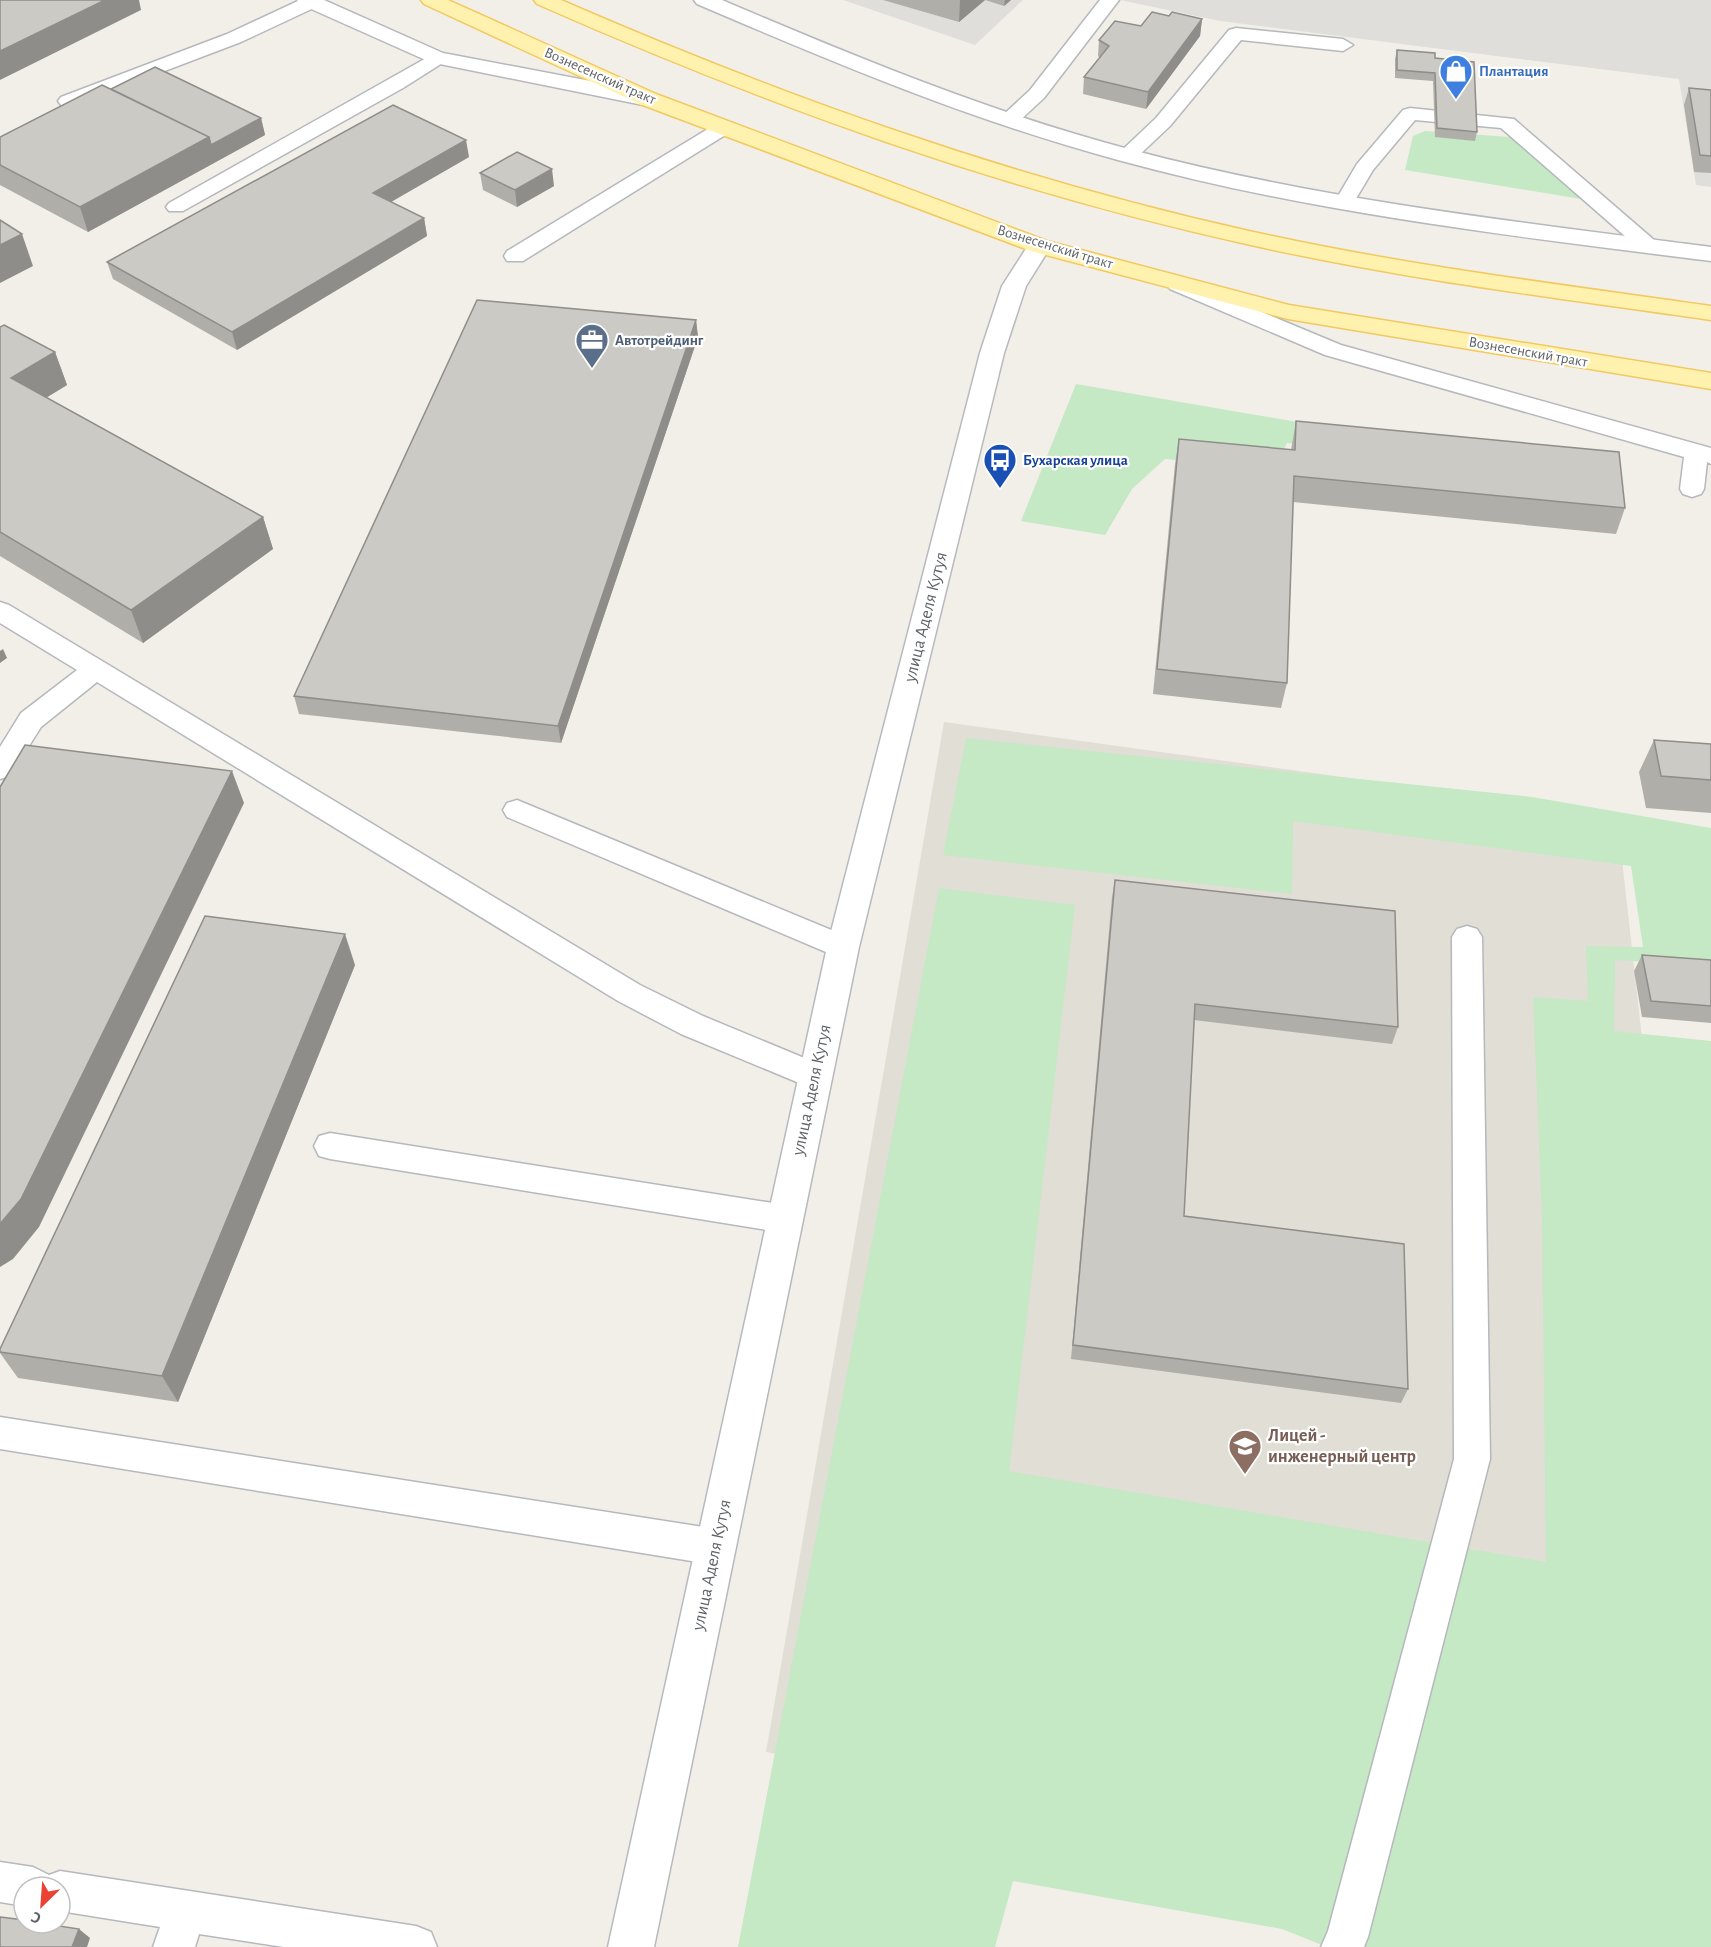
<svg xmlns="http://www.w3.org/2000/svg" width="1711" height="1947" viewBox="0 0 1711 1947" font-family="'Alegreya Sans',sans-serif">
<rect width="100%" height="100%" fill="#f1efe8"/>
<path fill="#e0deda" d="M843,0H1023L975,45Z
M1120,0H1711V187L1696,185L1679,79L1220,21Z"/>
<path fill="#e1ded6" d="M944,722L1617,815L1660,1199L1696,1796L1302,1859L766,1752Z"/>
<path fill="#c5e8c5" d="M1425,131L1510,137L1587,200L1405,170L1413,136Z
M1076,384L1577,470L1287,443L1275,468L1165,459L1132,489L1105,535L1021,521Z
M966,738L1532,797L1711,828V966L1615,960L1614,1031L1711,1041V1947H1327L1282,1929L1013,1881L995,1947H738L939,888L1075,905L1009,1471L1546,1562L1542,1216L1533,997L1588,1001L1586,946L1643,947L1631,866L1293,821L1292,894L943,855Z"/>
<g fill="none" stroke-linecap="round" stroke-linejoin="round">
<defs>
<path id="lane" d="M300,0L320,2L318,6L241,42L75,105H61L58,101L61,97L227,34Z
M1100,0H1119L1044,98L1016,124H1002L999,120L1002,116L1030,90Z
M1236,28L1343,39L1353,45L1343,51L1241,40L1170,126L1134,160H1120L1117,156L1120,152L1156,118L1229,30Z
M437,52L447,58L444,62L403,88L183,211H169L166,207L169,203Z
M1410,108L1514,119L1661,246L1658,251H1642L1501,128L1415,120L1373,170L1351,207H1337L1334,203L1357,164L1403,110Z
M723,122L730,124L733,128L730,132L523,261H507L504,256L507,251L716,124Z
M1178,277L1341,345L1711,448V464L1707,462L1704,489L1701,494L1692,497L1683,494L1680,489L1684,457L1325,355L1170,289L1167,284L1170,279Z
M0,602L9,605L640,985L703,1016L826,1067L831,1076L826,1085L815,1089L804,1085L681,1034L618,1001L97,682L41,727L10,776L0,779V747L21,713L77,670L0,623Z
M517,800L853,939L858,947L853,955L843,959L833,955L507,817L503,810L507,803Z
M1467,926L1477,929L1482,937L1490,1459L1368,1937L1364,1947H1321L1328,1931L1454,1459L1452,937L1457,929Z
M330,1133L785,1205L797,1209L801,1219L797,1229L785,1233L330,1159L319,1156L314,1146L319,1136Z
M0,1417L716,1529L729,1534L734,1547L729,1560L716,1565L0,1449Z
M0,1862L33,1867L49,1875L60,1871L416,1926L431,1932L437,1947H284L199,1934L195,1947H153L160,1927L60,1911V1887H24V1906L0,1902Z"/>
<path id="street" d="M297,0H324L443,53L648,92L656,94L659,99L656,104L648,106L430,62L300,4Z
M694,0H722C856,57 991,113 1132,150C1321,200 1517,222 1711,247V261C1512,236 1311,213 1118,160C973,121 835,63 697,4Z"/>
<path id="secondary" d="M1039,239L1047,241L1051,246L1026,286L1004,353L859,947L654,1947H608L827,947L980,353L1002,286L1031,241Z"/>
<path id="primary" d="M421,0H448L656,94L1047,241L1289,305L1711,373V389L1288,319L1031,251L640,104L424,4Z
M534,0H561C784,97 1011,178 1249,231C1401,265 1557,284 1711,306V320C1557,298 1402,279 1251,245C1001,190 771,107 537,4Z"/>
</defs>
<use href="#lane" stroke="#b5b8bc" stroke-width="3"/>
<use href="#street" stroke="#b5b8bc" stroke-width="3"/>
<use href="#secondary" stroke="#b6babf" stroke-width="3"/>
<use href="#primary" stroke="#f2c960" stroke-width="3"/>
<use href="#lane" fill="#fff" fill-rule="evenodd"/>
<use href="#street" fill="#fff" fill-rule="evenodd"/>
<use href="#secondary" fill="#fff" fill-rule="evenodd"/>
<use href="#primary" fill="#fff2af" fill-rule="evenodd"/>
</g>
<path fill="#afaea9" d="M883,0H985L959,22Z
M985,0H1011L1004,6Z
M1169,16L1202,19L1200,36L1146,109L1083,94L1084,77L1100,58L1098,56L1099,40L1141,26Z
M1397,50L1435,58L1477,132L1475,141L1435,137L1433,81L1395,78V59Z
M1689,88L1711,90V173L1694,172L1684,105Z
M261,118L265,135L88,232L0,185V137Z
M469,157L391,202L424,218L427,236L237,350L113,279L107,262Z
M480,173L554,186L517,207L483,190Z
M696,320L698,337L561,743L299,714L294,696Z
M0,327L55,352L67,385L46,398L263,517L273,549L143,643L0,556Z
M1296,421L1625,508L1616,534L1293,502L1287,683L1281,708L1153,694L1175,464L1179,439L1291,450Z
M1654,740L1711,744V813L1646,808L1639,772Z
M1115,880L1398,1027L1392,1044L1194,1020L1184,1216L1408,1389L1401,1403L1071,1359L1112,897Z
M1642,955L1711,960V1023L1642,1017L1634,971Z
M355,965L178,1402L18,1378L0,1353V1349Z"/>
<path fill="#8f8d8a" d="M105,0H139L141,10L0,80V51Z
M960,0H985L959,22Z
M1005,0H1011L1004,6Z
M1202,19L1200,36L1146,109L1148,92Z
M261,118L265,135L88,232L80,207L209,137Z
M466,140L469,157L377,210L373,193Z
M552,169L554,186L517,207L515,190Z
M424,218L427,236L237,350L232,332Z
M22,234L33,266L0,283V245Z
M696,320L698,337L561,743L558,726Z
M55,352L67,385L24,411L11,378Z
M263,517L273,549L143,643L131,610Z
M3,649L7,658L0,663V651Z
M232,771L244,803L39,1227L13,1259L0,1267V1224Z
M345,934L355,965L178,1402L162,1376Z
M79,1929L90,1938L87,1947H72Z"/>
<path fill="#cccac5" stroke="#8f8d8a" stroke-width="1.5" d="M0,0H105L0,51Z
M1152,12L1169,16L1172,12L1202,19L1148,92L1084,77L1109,46L1099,40L1115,21L1141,26Z
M1397,50L1435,53V58L1474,62L1477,132L1437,128L1435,73L1397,70Z
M155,67L261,118L211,145L209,137L111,89Z
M102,85L209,137L80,207L0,165V137Z
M1689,88L1711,90V156L1700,155Z
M393,105L466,140L373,193L424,218L232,332L107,262Z
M517,152L552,169L515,190L480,173Z
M0,220L22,234L0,245Z
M477,300L696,320L558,726L294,696Z
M4,325L55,352L11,378L263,517L131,610L0,532V327Z
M1296,421L1619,452L1625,508L1294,476L1287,683L1157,669L1179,439L1295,450Z
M1654,740L1711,744V780L1661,776Z
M25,745L232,771L21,1199L0,1224V787Z
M1115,880L1395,911L1398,1027L1195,1004L1184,1216L1404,1244L1408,1389L1073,1345Z
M205,916L345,934L162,1376L0,1352V1349Z
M1642,955L1711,960V1006L1651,1001Z
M0,1917L24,1920V1923H40L79,1929L72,1947H0Z"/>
<defs>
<symbol id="shop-pin" viewBox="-11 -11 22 30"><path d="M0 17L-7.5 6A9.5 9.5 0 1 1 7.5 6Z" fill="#3f7fe0" stroke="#fff"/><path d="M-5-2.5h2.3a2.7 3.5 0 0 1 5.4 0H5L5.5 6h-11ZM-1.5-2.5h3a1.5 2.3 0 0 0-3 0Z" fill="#fff"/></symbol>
<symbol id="office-pin" viewBox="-11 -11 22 30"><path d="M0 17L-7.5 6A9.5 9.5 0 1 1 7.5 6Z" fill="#5c6f8a" stroke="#fff"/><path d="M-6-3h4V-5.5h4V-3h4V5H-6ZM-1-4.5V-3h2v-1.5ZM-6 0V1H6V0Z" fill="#fff"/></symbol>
<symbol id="bus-pin" viewBox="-11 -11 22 30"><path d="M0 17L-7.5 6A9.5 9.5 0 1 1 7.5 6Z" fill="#1a4fb4" stroke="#fff"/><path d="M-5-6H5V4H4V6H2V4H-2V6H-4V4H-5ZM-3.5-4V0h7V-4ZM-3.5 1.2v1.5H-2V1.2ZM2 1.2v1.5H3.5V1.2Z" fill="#fff"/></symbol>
<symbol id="school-pin" viewBox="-11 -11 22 30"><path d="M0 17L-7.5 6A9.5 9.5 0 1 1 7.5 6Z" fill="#8d6e63" stroke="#fff"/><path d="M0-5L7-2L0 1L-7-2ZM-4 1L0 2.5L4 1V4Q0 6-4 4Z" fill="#fff"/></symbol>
</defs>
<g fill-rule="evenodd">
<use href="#shop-pin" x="1437" y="52" width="38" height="52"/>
<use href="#office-pin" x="573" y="321" width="38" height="52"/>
<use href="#bus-pin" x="981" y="441" width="38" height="52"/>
<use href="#school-pin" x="1226" y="1427" width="38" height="52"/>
</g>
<g text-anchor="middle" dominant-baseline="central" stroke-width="4.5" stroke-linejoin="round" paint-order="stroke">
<g font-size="15" font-weight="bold" fill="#366cbe" stroke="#fff" text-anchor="start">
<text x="1479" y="71">Плантация</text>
</g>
<g font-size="15" fill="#5f6368" stroke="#fff">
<text transform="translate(600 76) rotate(24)">Вознесенский тракт</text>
<text transform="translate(1055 247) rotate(17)">Вознесенский тракт</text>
<text transform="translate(1528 352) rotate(10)">Вознесенский тракт</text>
</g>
<g font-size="15" font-weight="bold" fill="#4e5e75" stroke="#fff" text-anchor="start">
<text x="615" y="340">Автотрейдинг</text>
</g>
<g font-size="15" font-weight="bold" fill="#164399" stroke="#fff" text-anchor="start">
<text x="1023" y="460">Бухарская улица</text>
</g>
<g font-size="18" fill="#5f6368" stroke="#fff">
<text transform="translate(926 617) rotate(-76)">улица Аделя Кутуя</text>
<text transform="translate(812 1090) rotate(-78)">улица Аделя Кутуя</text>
<text transform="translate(712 1565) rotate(-78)">улица Аделя Кутуя</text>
</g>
<g font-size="18" font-weight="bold" fill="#785e54" stroke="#fff" text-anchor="start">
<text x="1268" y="1436">Лицей -<tspan x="1268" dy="21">инженерный центр</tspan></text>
</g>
</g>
<g transform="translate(42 1905) rotate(205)"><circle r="28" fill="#ffffff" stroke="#bfc1c3" stroke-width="1.5"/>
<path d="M0-4.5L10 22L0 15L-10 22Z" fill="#ea4335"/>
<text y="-9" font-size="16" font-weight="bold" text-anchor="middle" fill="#5f6368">С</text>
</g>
</svg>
